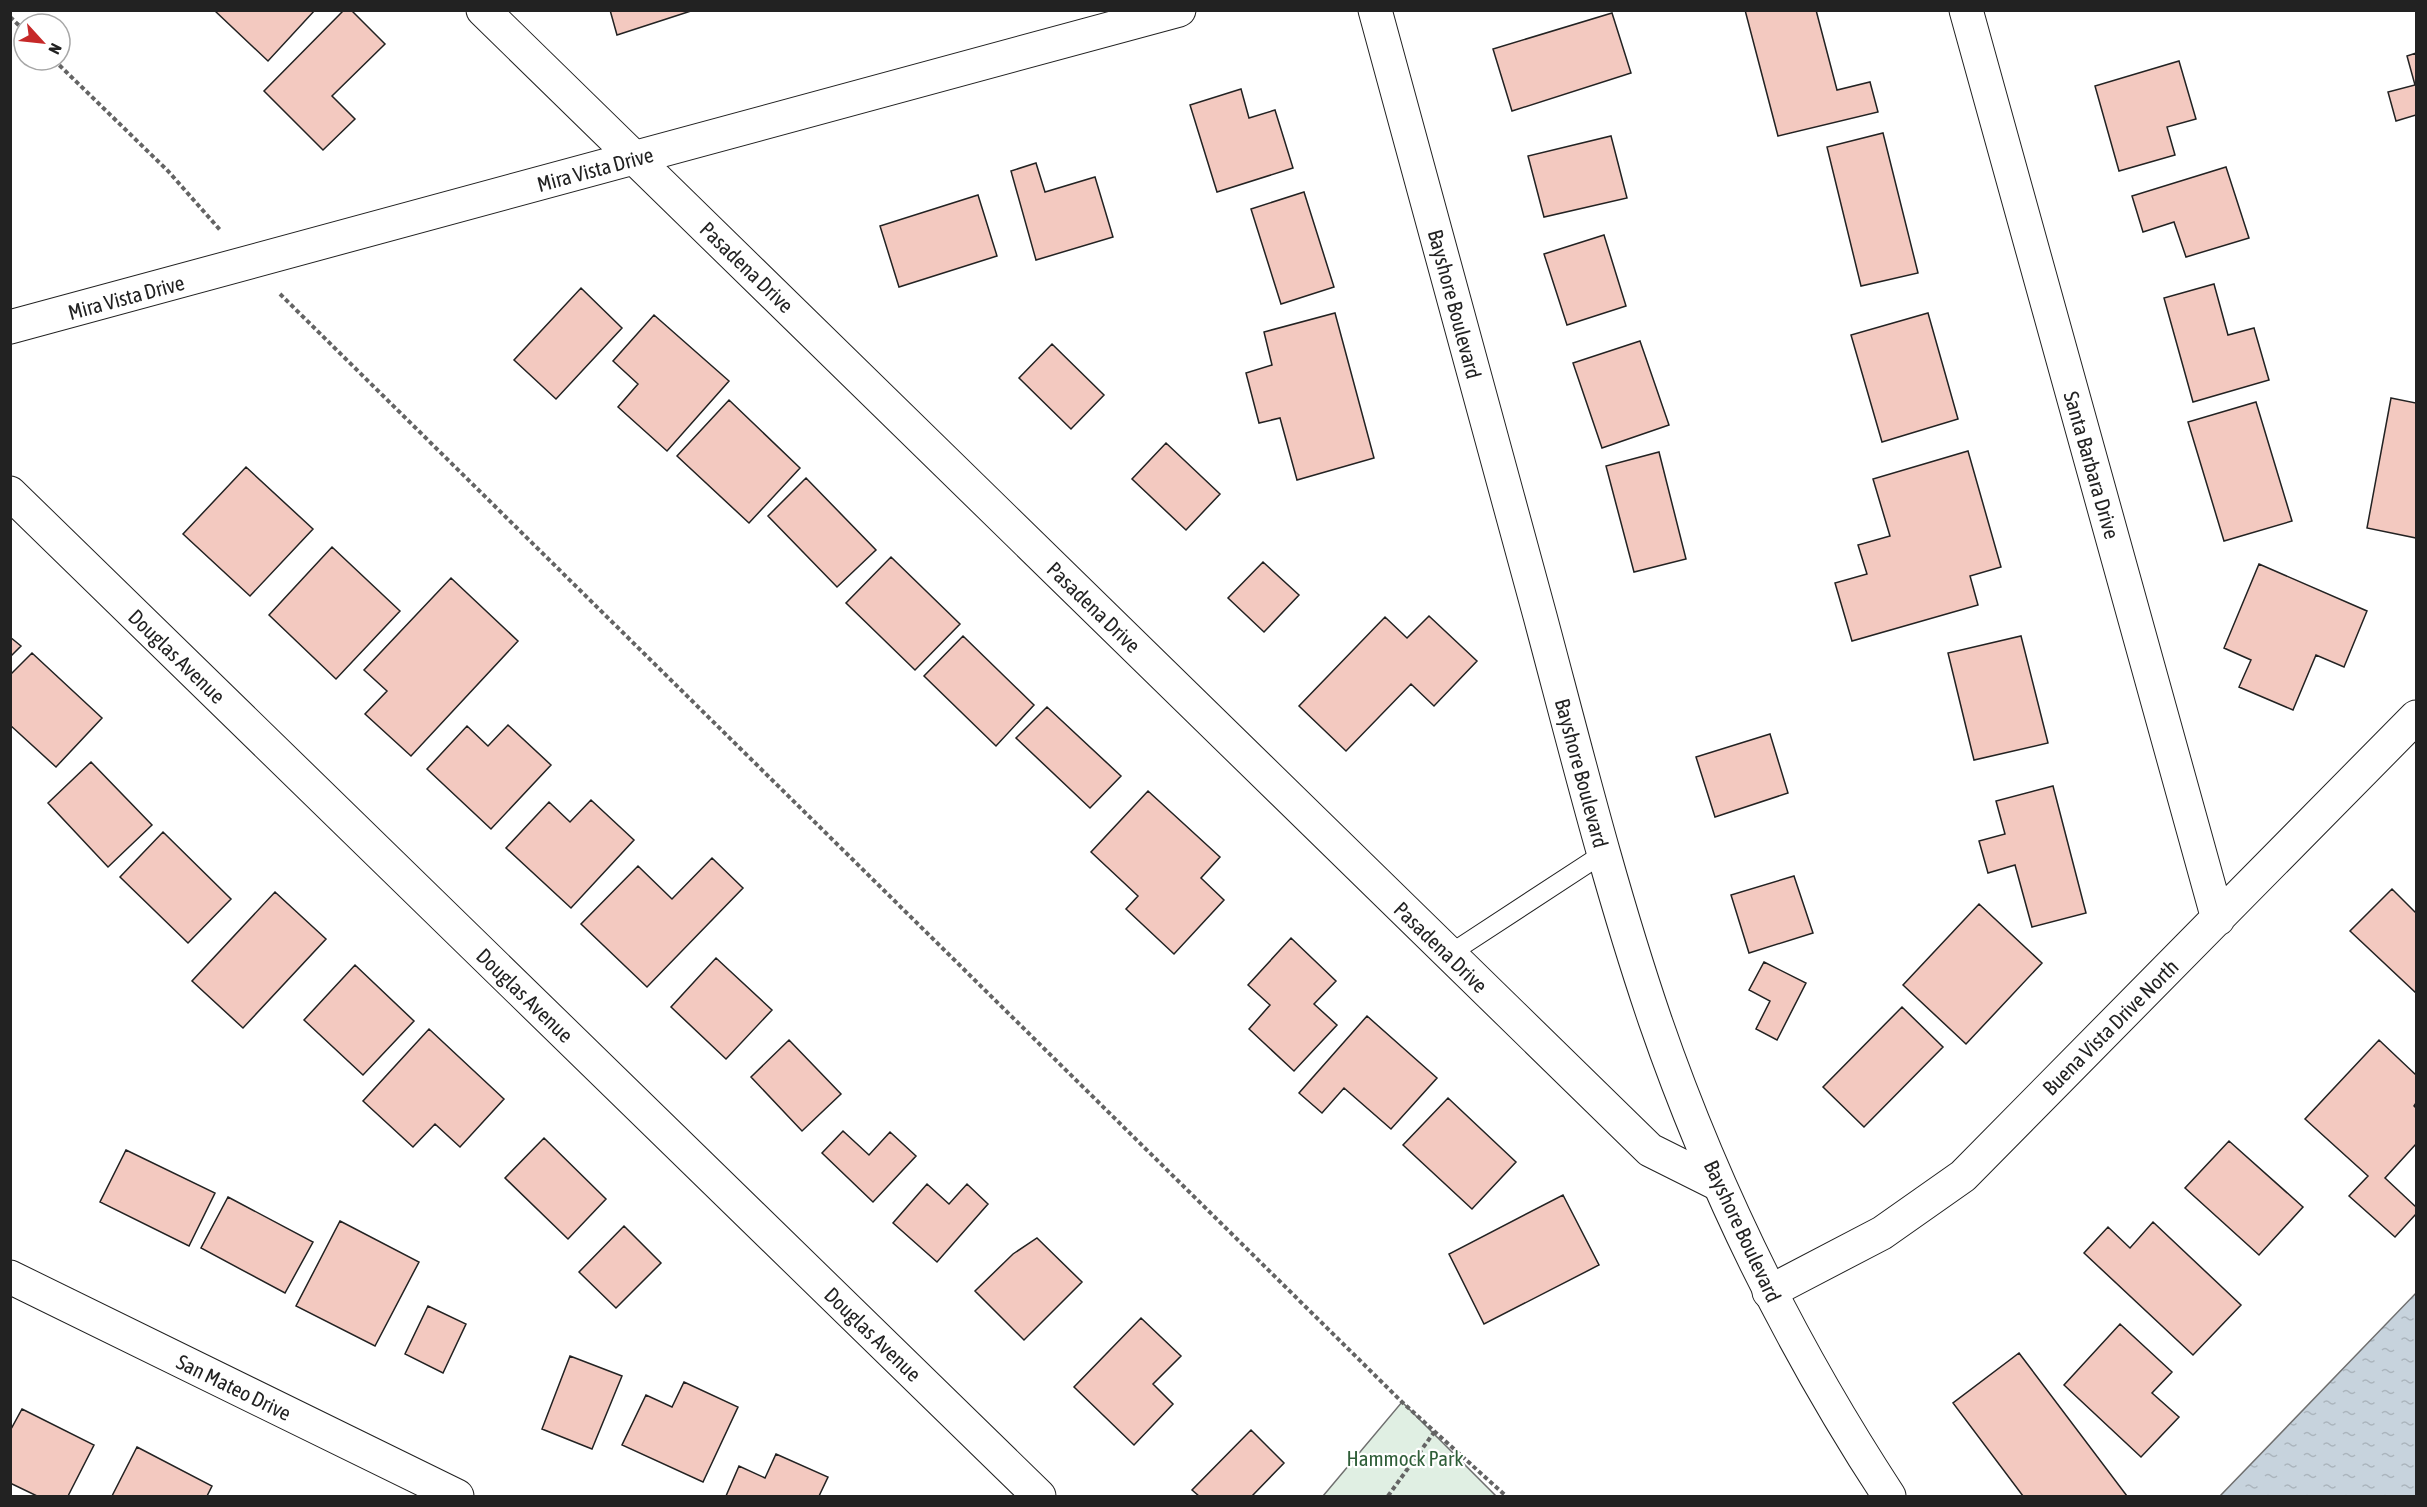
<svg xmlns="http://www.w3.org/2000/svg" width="2427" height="1507" viewBox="0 0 2427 1507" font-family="'Asap Condensed',sans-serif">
<defs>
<pattern id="water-ripples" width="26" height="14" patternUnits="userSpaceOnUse" patternTransform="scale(1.5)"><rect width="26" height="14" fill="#c7d3dd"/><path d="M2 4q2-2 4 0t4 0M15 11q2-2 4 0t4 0" fill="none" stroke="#abb5bd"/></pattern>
</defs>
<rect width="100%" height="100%" fill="#fff"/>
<path fill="#e0efe3" stroke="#6f6f6f" stroke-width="1.5" d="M1402,1402L1496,1496H1323Z"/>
<path fill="url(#water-ripples)" stroke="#6f6f6f" stroke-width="1.5" d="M2416,1293V1496H2220Z"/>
<path fill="#f3c9c0" stroke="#222" stroke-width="1.5" d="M214,10H315L268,61Z
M344,10H351L385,44L332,96L355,119L323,150L264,91Z
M610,10H694L617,35Z
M1745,10H1816L1837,90L1870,82L1878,112L1778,136Z
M1612,13L1631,73L1512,111L1493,49Z
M2416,53V115L2396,121L2388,92L2415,85L2407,56Z
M2179,61L2196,119L2167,127L2175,155L2119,171L2095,86Z
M1241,89L1249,118L1275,110L1293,168L1217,192L1190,105Z
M1883,133L1918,273L1861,286L1827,147Z
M1611,136L1627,198L1544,217L1528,156Z
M1036,163L1045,192L1095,177L1113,237L1036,260L1011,171Z
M2226,167L2249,238L2186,257L2174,222L2143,232L2132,196Z
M1304,192L1334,287L1281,304L1251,209Z
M978,195L997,256L899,287L880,226Z
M1604,235L1626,306L1567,325L1544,254Z
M2214,284L2228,335L2254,328L2269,380L2193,402L2164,298Z
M581,288L622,328L556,399L514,360Z
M1335,313L1374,458L1297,480L1280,418L1259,423L1246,373L1272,365L1264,332Z
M1928,313L1958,419L1882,442L1851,335Z
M654,315L729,381L667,451L618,407L638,384L613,361Z
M1640,341L1669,425L1602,448L1573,363Z
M1052,344L1104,395L1071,429L1019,378Z
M2391,398L2416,403V538L2367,528Z
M729,400L800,468L749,523L677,456Z
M2256,402L2292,521L2224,541L2188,422Z
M1166,443L1220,494L1186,530L1132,479Z
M1968,451L2001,567L1970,576L1978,605L1852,641L1835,583L1867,574L1858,545L1890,536L1873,479Z
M1659,452L1686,559L1634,572L1606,466Z
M246,467L313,529L250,596L183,534Z
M806,478L876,550L837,587L768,516Z
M332,547L400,611L336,679L269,615Z
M891,557L960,624L915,670L846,603Z
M1263,562L1299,595L1264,632L1228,598Z
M2259,564L2367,611L2344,667L2316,655L2293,710L2239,687L2251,660L2224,648Z
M451,578L518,641L411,756L365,714L387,691L364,670Z
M1429,616L1477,661L1434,706L1411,684L1346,751L1299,706L1385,617L1407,638Z
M963,636L1034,705L996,746L924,676Z
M2021,636L2048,743L1974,760L1948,653Z
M10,637L21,646L10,657Z
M32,653L102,718L56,767L10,725V675Z
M1047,707L1121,776L1090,808L1016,738Z
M508,725L551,765L491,829L427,769L467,726L488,746Z
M1770,734L1788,793L1715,817L1696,757Z
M91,762L152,825L108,867L48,803Z
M2053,786L2086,913L2032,927L2015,865L1988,873L1979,841L2005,834L1996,801Z
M1148,791L1220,857L1201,878L1224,900L1174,954L1126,909L1138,896L1091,852Z
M591,800L634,840L571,908L506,848L549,802L570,822Z
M163,832L231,899L188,943L120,877Z
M712,858L743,888L647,987L581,924L638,866L672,899Z
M1794,876L1813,933L1749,953L1731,895Z
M2392,889L2416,913V993L2350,931Z
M275,892L326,939L243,1028L192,981Z
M1979,904L2042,963L1966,1044L1903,985Z
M1291,938L1336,981L1314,1004L1337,1025L1294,1071L1249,1029L1270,1005L1248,985Z
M716,958L772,1010L726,1059L671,1007Z
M1764,962L1806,983L1777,1040L1756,1029L1770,1001L1749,990Z
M355,965L414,1021L363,1075L304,1020Z
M1902,1007L1943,1047L1864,1127L1823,1087Z
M1367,1016L1437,1078L1391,1129L1344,1088L1322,1113L1299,1093Z
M429,1029L504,1099L460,1147L435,1124L413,1147L363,1101Z
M789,1040L841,1094L802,1131L751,1077Z
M2379,1040L2416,1075V1103L2414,1106L2416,1108V1144L2385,1178L2416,1207V1214L2395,1237L2349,1196L2368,1176L2305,1119Z
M1448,1098L1516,1162L1472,1209L1403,1145Z
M843,1131L869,1155L890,1132L916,1156L873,1202L822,1153Z
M544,1138L606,1199L568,1239L505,1178Z
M2229,1141L2303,1207L2259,1255L2185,1188Z
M126,1150L215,1193L189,1246L100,1202Z
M927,1184L949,1204L967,1184L988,1204L937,1262L893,1223Z
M1563,1195L1599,1265L1484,1324L1449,1254Z
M228,1197L313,1242L285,1293L201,1248Z
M340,1221L419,1262L375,1346L296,1306Z
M2153,1222L2241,1305L2193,1355L2084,1253L2108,1227L2130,1248Z
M624,1226L661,1263L616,1308L579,1272Z
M1037,1238L1082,1282L1024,1340L975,1291L1013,1254Z
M428,1306L466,1324L443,1373L405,1354Z
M1141,1318L1181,1356L1153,1384L1173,1404L1134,1445L1074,1387Z
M2120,1324L2172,1372L2152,1393L2179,1417L2141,1457L2064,1385Z
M2019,1353L2127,1496H2023L1953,1403Z
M570,1356L622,1376L592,1449L542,1429Z
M684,1382L738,1407L703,1482L622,1445L646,1395L672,1407Z
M22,1409L94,1445L68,1496H37L10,1483V1431Z
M1251,1430L1284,1463L1252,1496H1199L1192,1490Z
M137,1447L212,1486L207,1496H112Z
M776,1454L828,1477L819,1496H726L739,1466L765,1478Z"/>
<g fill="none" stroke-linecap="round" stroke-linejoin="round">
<defs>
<path id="service" d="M1448,955L1604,853"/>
<path id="minor" d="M483,10L1650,1150L1718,1184
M1966,10L2218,919
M10,327L1179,10
M10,493L1039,1496
M10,1277L457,1496
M1769,1292L1882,1233L1963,1176L2416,717"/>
<path id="secondary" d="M1375,10C1430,212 1485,414 1540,616C1576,751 1610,888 1655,1020C1713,1188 1792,1348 1889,1496"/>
</defs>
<use href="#service" stroke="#222" stroke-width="20"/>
<use href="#minor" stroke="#222" stroke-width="35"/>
<use href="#secondary" stroke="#222" stroke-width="35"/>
<path stroke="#646464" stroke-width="4" stroke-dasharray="4.5 3" stroke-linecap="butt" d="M10,17L24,30
M54,60L168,171L221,231
M280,294L1402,1402L1506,1496
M1388,1496L1435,1431"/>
<use href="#service" stroke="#fff" stroke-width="18"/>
<use href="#minor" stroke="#fff" stroke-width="33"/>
<use href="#secondary" stroke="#fff" stroke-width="33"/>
</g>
<g text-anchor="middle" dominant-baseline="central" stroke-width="4.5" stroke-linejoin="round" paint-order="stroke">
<g font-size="21" fill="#222" stroke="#fff">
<text transform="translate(595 169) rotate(-15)">Mira Vista Drive</text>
<text transform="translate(747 267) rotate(44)">Pasadena Drive</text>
<text transform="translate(126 297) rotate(-15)">Mira Vista Drive</text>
<text transform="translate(1455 304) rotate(75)">Bayshore Boulevard</text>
<text transform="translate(2092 465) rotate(74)">Santa Barbara Drive</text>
<text transform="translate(1094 607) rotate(44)">Pasadena Drive</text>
<text transform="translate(177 656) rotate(44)">Douglas Avenue</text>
<text transform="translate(1582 773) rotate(75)">Bayshore Boulevard</text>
<text transform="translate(1441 947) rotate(44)">Pasadena Drive</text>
<text transform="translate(525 995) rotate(44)">Douglas Avenue</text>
<text transform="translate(2110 1027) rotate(-45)">Buena Vista Drive North</text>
<text transform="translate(1743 1231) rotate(65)">Bayshore Boulevard</text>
<text transform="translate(873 1334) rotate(44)">Douglas Avenue</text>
<text transform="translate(234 1387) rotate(26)">San Mateo Drive</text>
</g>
<g font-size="21" fill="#2f5e38" stroke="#fff">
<text x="1405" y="1458">Hammock Park</text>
</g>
</g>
<rect width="2427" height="1507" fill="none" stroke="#222222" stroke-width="24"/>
<g transform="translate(42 42) rotate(117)"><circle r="28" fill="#ffffff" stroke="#a7a7a7" stroke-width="1.5"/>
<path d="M0-4.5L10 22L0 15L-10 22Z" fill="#c62828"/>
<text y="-9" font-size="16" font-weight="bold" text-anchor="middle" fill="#222222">N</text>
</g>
</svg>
